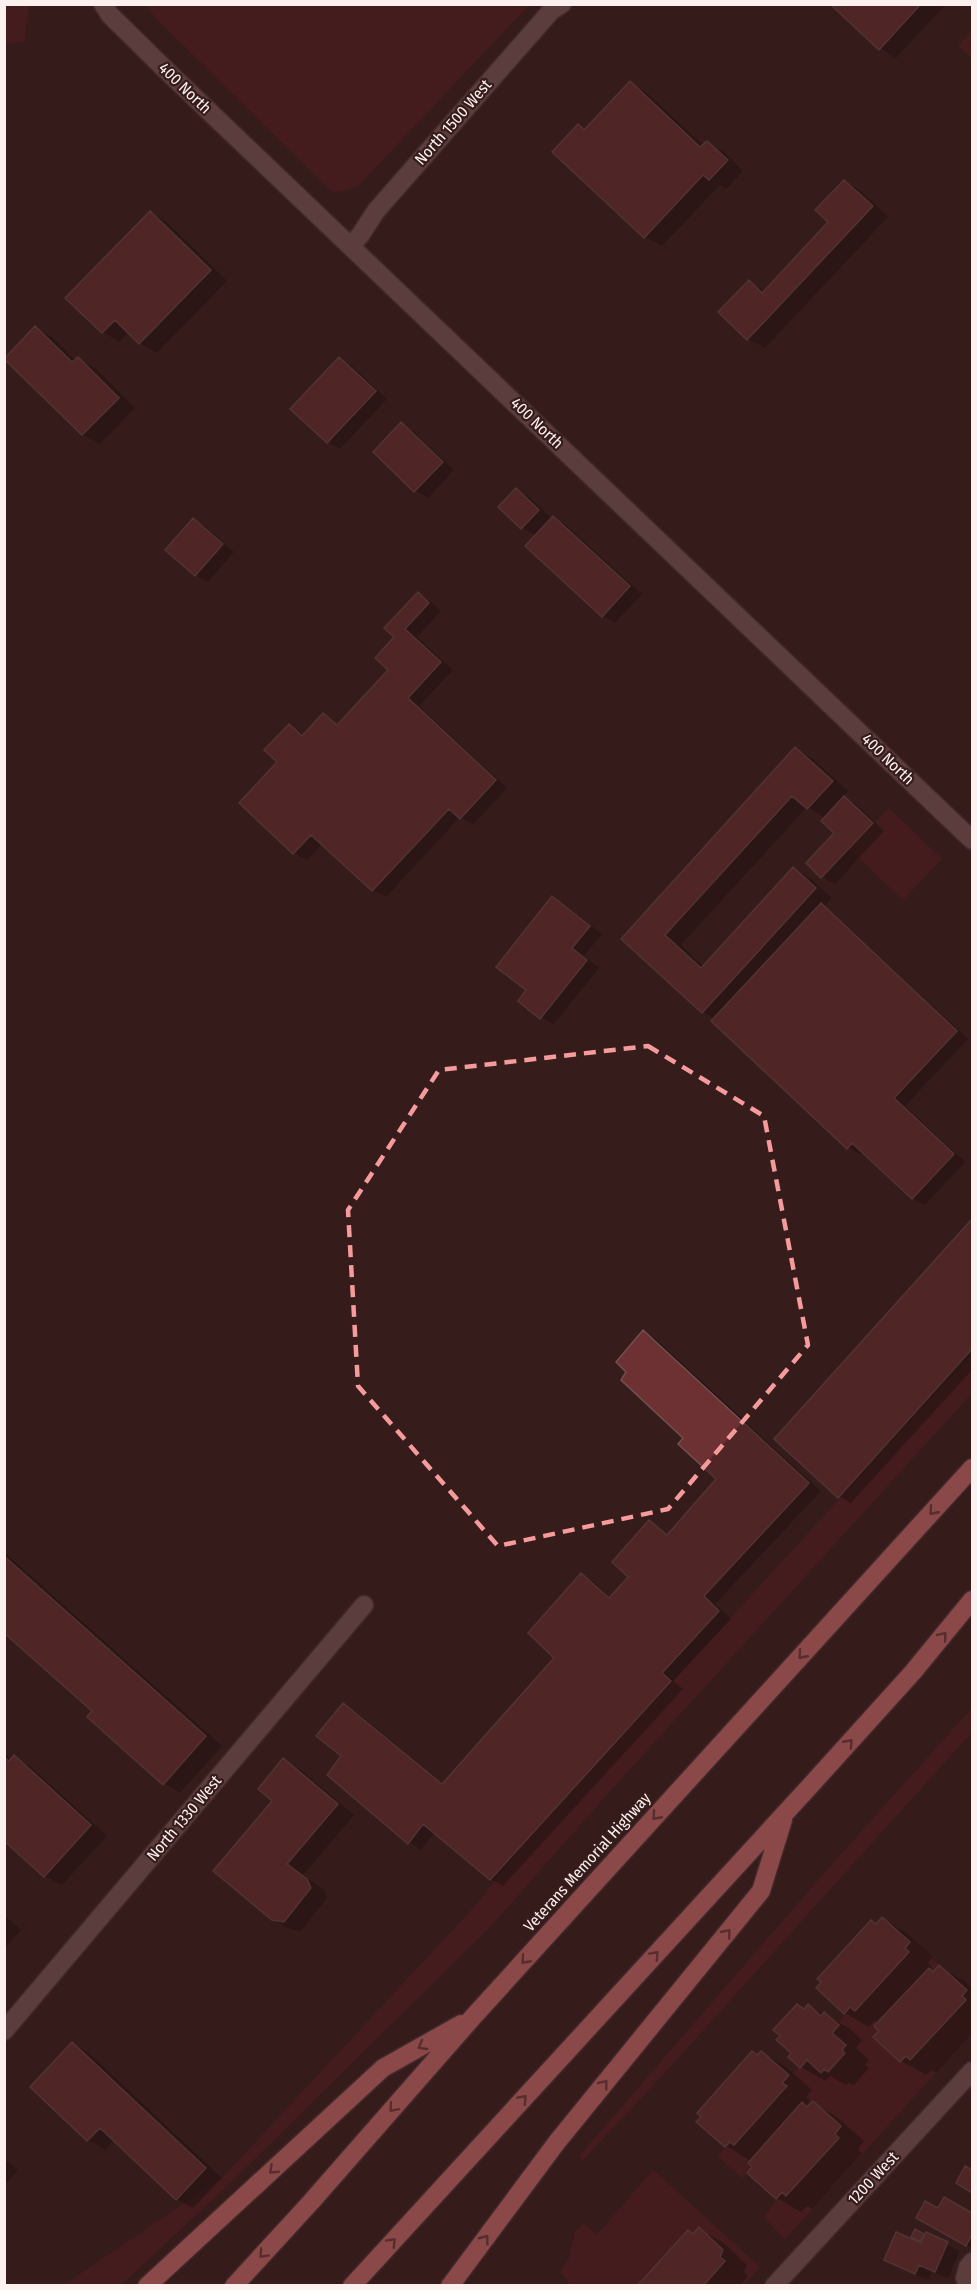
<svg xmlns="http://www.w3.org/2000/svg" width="977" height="2290" viewBox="0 0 977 2290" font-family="'Fira Sans Condensed',sans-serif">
<rect width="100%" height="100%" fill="#371c1c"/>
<path fill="#541e20" d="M4,5H29L24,42L5,43Z
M146,5H529L357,187L339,192L331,191L155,17Z
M972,31V58L958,46Z
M889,808L942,859L903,900L849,848Z
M972,1354V1393L611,1790L491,1926L229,2184L121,2285H64L223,2177L477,1904L522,1846Z
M972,1708V1732L661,2077L581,2162L580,2155L826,1871Z
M914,1939L939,1965L933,1972L928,1968L874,2026L879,2031L873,2037L900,2062L906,2056L911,2059L966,2000L962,1996L968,1989L972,1993V2033L785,2239L764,2217L782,2192L787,2196L839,2138L835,2134L841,2126L813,2101L807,2107L802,2102L748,2162L752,2167L742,2178L718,2156L730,2142L734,2145L786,2086L782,2083L807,2060L821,2072L824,2069L829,2072L845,2053L842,2050L845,2045L832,2033C839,2025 843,2015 850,2007L855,2011L909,1953L905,1948Z
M653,2170L760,2267L743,2286L571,2285L560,2272L569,2258L575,2232L584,2223L597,2235Z"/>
<path fill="#0007" d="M832,4H946L896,58L880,48Z
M630,83L647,93L704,146L707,143L724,152L743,171L726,189L720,185L662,246L645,237L554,152L579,126L586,130Z
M845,181L861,191L888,217L765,348L748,339L720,312L749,282L766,291L830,222Z
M151,213L167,222L227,281L157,353L140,343L129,332L119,342L103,332Z
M35,328L52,337L76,361L78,359L95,368L135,408L100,444L83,434L6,358Z
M340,359L352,366L387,399L340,449L328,442Z
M401,424L414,432L454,470L428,498L415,490Z
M517,490L529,497L552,519L554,518L566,525L642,594L615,623L603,616L537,536L522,528Z
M193,520L206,527L234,552L208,582L196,575Z
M418,594L430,601L441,611L417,637L453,670L419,706L507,788L473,825L460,817L386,897L373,890L323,843L307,860L294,853L241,803L279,762L289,726L304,736L324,715L339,725L390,670L396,637Z
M796,749L812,758L848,791L843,797L857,805L884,831L835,884L822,877L836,833L826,818L807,807L681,945L704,967L793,869L810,878L832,898L824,907L833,913L968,1039L905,1106L965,1162L925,1205L913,1198L863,1152L861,1155L848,1147L715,1019L703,1012L623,939Z
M553,898L565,905L602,934L584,956L599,968L553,1025L520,1001L528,990Z
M972,1222V1370L851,1503L839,1496L776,1439Z
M643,1331L655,1339L821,1491L715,1604L731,1619L673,1681L683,1689L503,1886L491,1879L435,1832L421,1850L409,1842L343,1756V1705L356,1712L444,1784L556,1658L581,1575L594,1582L611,1598L630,1577L649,1522L669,1535L718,1478L628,1372Z
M4,1552L222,1746L180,1793L164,1783L94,1711L4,1631Z
M4,1753L12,1760L14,1757L31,1767L107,1836L62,1885L45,1876L4,1839Z
M284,1760L301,1770L354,1815L303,1875L324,1890L327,1898L301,1931L290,1929L273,1919L274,1800Z
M4,1915L21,1930L4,1949Z
M883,1919L907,1933L933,1957L928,1963L932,1967L930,1970L934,1973L939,1967L964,1981L972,1989V2033L936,2073L931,2070L926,2075L901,2061L875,2037L881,2030L879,2023L875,2021L869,2027L845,2013L872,1921L877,1925Z
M808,2006L849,2028L862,2040L856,2048L869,2060L865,2065L869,2068L854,2085L849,2083L846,2085L830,2076L825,2081L801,2067L790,2057L793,2053L805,2010Z
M73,2044L89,2053L222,2178L193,2208L176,2199L114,2140L105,2150L88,2140L32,2087Z
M761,2052L786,2067L812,2090L806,2097L810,2101L806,2106L809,2108L813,2103L837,2117L864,2141L858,2149L862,2153L812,2209L807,2206L801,2212L777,2198L749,2173L755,2167L751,2161L726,2146L758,2056Z
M4,2159L18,2170L4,2186Z
M944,2199L972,2215V2248L918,2218L938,2210Z
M699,2229L724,2243L747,2265L744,2272L748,2276L740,2286H639Z
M916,2231L925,2236L926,2234L960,2251L948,2278L932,2271L928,2280L898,2266L923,2242L913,2236Z"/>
<path fill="#6e3133" stroke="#705150" stroke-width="1.5" d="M830,4H921L879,50Z
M630,81L700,147L707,141L728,160L709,180L703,175L644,238L552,152L578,124L584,130Z
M844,180L873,206L747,340L718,312L749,280L762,293L828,222L815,210Z
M150,211L211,270L139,344L115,320L102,333L65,298Z
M35,326L72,362L78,357L119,398L82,435L4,359Z
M339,357L376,391L327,443L290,409Z
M401,422L443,462L414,492L373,452Z
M516,488L539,510L521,529L498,507Z
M553,516L630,586L602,617L525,546Z
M193,518L223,544L195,576L165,550Z
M418,592L429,603L405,629L441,662L408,698L496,780L460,819L449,809L372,891L311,835L293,854L239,803L277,762L264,750L289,724L302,736L323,713L337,725L388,670L375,658L394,637L384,628Z
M795,747L833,781L807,809L792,796L665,935L701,968L793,867L816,888L702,1013L621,939Z
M844,796L873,823L821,878L806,863L834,833L821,821Z
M552,896L590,926L572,948L587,960L540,1019L518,1001L526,990L496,967Z
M821,903L957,1031L894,1098L954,1154L912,1199L852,1143L847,1149L711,1021Z
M972,1219V1349L838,1498L774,1439Z
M643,1330L809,1483L704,1596L719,1611L662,1673L671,1681L490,1880L423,1824L408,1844L327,1775L341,1756L316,1736L343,1703L442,1784L554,1658L528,1633L581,1573L609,1598L628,1577L612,1562L649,1520L667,1535L716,1479L678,1444L683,1438L621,1380L626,1372L616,1362Z
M4,1556L206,1736L163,1785L87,1717L92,1711L4,1633Z
M14,1755L91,1825L44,1877L4,1841V1757L9,1761Z
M283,1758L338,1804L287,1864L307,1879L311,1888L284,1922L272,1920L213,1871L272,1801L258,1789Z
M882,1917L910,1942L905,1948L909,1952L855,2011L850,2007L844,2014L816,1988L821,1982L817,1979L871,1920L876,1924Z
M939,1965L967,1990L962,1996L966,2000L910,2060L906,2056L900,2062L873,2037L879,2031L874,2026L929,1968L933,1972Z
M797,2004L804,2009L808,2004L821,2016L824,2012L839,2025L832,2033L846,2045L842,2050L845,2053L828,2072L824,2069L821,2073L807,2060L800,2068L788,2057L791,2053L776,2040L780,2036L773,2030Z
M72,2042L206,2168L176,2200L100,2128L87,2141L30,2087Z
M752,2051L757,2055L761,2051L789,2075L782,2083L787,2086L734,2145L730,2142L725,2147L696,2122L701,2117L697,2113Z
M813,2101L841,2126L835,2134L839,2138L786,2196L782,2192L776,2199L747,2173L752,2167L748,2163L802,2102L807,2107Z
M965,2166L972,2170V2193L956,2183Z
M944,2197L972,2213V2234L966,2246L916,2218L925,2201L938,2208Z
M699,2227L723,2250L720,2257L725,2261L703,2286H637L688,2230L693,2234Z
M915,2229L924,2234L920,2241L911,2237Z
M896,2232L921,2243L926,2232L948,2242L935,2272L919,2265L915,2274L884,2260Z"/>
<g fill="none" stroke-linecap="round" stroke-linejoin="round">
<defs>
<path id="street" d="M4,2031L364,1605
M969,2286L965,2278L968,2267L972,2262"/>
<path id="secondary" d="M103,4L110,15L170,74L972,840
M351,246L361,234L376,211L551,11L562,4
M774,2286L972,2071"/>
<path id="highway" d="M147,2286L383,2068L461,2024
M234,2286L311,2202L473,2017L972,1468
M352,2286L810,1786L913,1672L972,1600
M450,2286L557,2142L761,1891L783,1820"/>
</defs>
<use href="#street" stroke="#4e3a3a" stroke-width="21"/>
<use href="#secondary" stroke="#4e3a3a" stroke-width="21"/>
<use href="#highway" stroke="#4e3a3a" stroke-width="21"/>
<use href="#street" stroke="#876666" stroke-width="18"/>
<use href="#secondary" stroke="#876666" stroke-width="18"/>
<use href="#highway" stroke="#f27e80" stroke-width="18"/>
</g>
<defs><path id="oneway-chevron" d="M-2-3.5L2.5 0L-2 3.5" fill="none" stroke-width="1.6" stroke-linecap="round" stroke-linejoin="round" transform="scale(1.5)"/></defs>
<g stroke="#824344">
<use href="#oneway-chevron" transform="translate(933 1511) rotate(132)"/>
<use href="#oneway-chevron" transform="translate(943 1636) rotate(-50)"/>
<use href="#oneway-chevron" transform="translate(802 1655) rotate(132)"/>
<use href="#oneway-chevron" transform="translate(849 1743) rotate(-48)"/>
<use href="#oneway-chevron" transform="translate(656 1816) rotate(132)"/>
<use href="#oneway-chevron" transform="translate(727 1933) rotate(-51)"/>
<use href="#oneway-chevron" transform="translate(655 1955) rotate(-47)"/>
<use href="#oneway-chevron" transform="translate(525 1960) rotate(132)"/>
<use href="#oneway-chevron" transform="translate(422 2046) rotate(150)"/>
<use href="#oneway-chevron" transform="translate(604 2084) rotate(-51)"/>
<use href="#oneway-chevron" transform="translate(523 2099) rotate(-47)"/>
<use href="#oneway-chevron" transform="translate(393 2108) rotate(131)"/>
<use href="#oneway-chevron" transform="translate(273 2170) rotate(137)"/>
<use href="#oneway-chevron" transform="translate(485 2239) rotate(-53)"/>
<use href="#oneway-chevron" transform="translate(392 2242) rotate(-47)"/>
<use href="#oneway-chevron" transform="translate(263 2254) rotate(133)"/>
</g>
<path d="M0 0H977V2290H0ZM648,1046L764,1116L808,1345L668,1509L498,1546L358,1386L348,1210L439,1070Z" fill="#371c1c" fill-opacity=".55" fill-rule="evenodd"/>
<path fill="none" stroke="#f59b9b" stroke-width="4.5" stroke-dasharray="12 8" stroke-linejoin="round" d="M648,1046L764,1116L808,1345L668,1509L498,1546L358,1386L348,1210L439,1070Z"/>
<g text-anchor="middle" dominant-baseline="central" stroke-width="4.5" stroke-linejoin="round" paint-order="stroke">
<g font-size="16" fill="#fdf1f0" stroke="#371c1c">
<text transform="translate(185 88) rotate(44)">400 North</text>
<text transform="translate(453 122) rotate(-49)">North 1500 West</text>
<text transform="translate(537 423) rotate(44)">400 North</text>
<text transform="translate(888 759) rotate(44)">400 North</text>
<text transform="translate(184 1818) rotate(-50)">North 1330 West</text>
<text transform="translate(587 1862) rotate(-48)">Veterans Memorial Highway</text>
<text transform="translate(873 2178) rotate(-47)">1200 West</text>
</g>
</g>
<rect width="977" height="2290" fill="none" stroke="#fdf1f0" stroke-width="12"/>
</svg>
